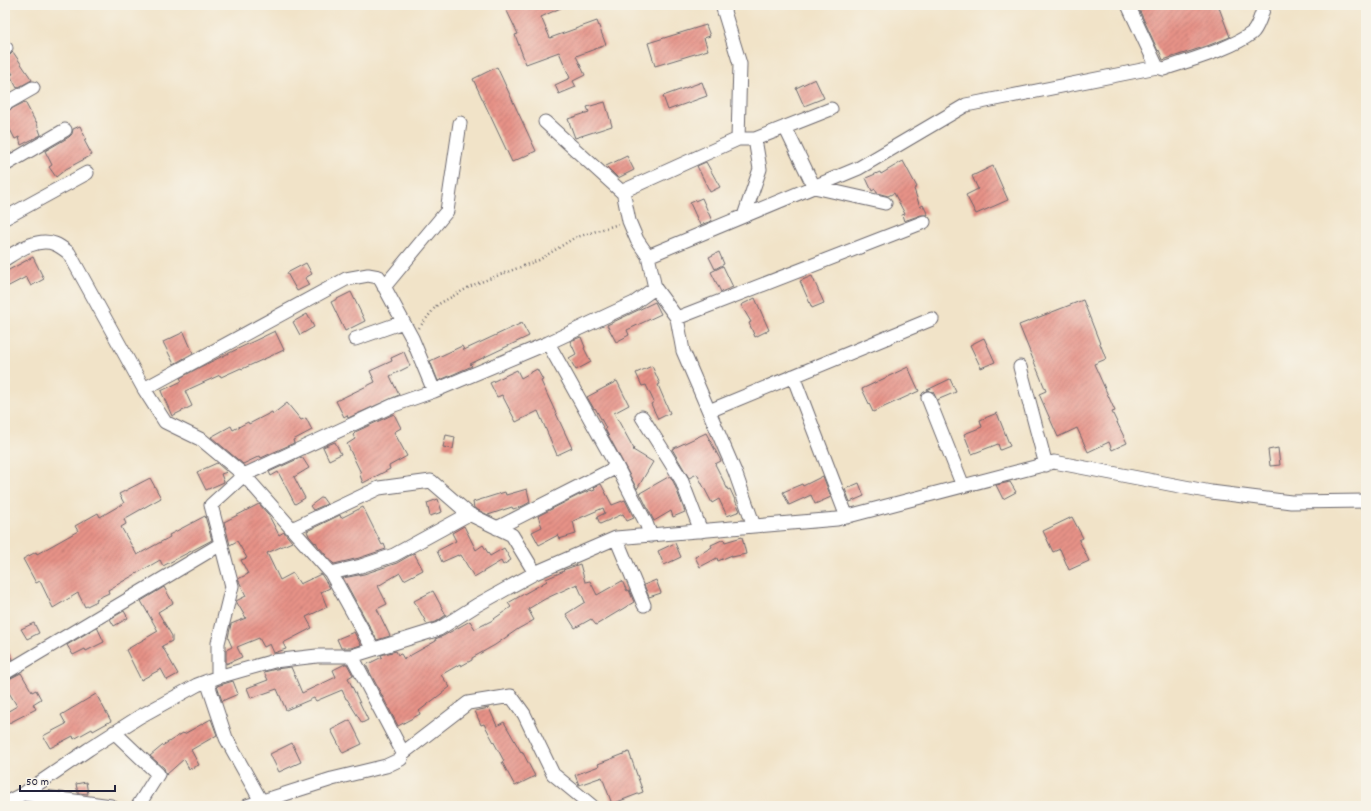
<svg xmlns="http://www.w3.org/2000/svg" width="1371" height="811" viewBox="0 0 1371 811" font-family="Dekko,sans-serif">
<defs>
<pattern id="building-hatch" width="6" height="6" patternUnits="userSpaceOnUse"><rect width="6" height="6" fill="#e69287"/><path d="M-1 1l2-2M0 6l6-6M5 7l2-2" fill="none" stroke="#ba7770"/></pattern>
</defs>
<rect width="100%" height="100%" fill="#f7f3e8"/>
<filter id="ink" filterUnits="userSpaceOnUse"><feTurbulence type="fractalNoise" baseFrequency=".025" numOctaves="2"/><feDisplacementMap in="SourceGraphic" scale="8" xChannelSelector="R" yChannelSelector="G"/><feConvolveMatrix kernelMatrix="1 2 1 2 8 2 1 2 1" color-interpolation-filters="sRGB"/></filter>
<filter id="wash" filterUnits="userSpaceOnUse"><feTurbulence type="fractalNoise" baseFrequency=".012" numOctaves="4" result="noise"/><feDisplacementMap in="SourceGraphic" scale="16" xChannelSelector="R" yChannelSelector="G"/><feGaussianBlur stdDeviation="0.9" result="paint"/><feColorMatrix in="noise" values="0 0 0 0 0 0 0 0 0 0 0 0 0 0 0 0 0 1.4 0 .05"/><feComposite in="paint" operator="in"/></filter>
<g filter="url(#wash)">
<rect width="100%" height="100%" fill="#f1e3c8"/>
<g id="blocks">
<path fill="url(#building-hatch)" d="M516,5H567L541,17L550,38L597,21L606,45L576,56L585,75L573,81L576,87L559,94L555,85L570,78L559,52L526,64L515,35L518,34L506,9Z
M1137,5H1218L1230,37L1207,46L1163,60L1159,50L1158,51Z
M706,25L710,36L704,38L708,50L655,66L648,43Z
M13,52L32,80L17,88L10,75L13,74L5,63V57L10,55Z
M497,67L536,151L512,162L473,79Z
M815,79L824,98L804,106L796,88Z
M702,82L707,96L668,110L663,96Z
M25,102L35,121H36L41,135L21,145L19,137L15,139L5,120V112Z
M605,102L612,126L575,138L568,119L589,112L587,107Z
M80,126L86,139L84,140L92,155L66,169L56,177L49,167L52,165L45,151L69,137L72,134L73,129Z
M627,156L634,170L618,178L606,166Z
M903,161L917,187L914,189L920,207L923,205L928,215H921L904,221L902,215L905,214L894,193L888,196L877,193L875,189L872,191L866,178L880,172L881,174Z
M706,162L720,187L710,192L697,166Z
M993,166L1008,200L976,214L966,195L978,189L972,176Z
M702,198L712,221L700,225L690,203Z
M719,252L724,264L715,269L709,257Z
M33,257L44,279L31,286L26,277L5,288V272Z
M306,263L312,274L305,278L309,285L297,291L287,273Z
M723,266L733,287L721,292L711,272Z
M812,276L824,303L812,308L800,281Z
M351,292L365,321L345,331L331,302Z
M755,298L769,330L755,337L749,323L751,322L741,305Z
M1083,300L1106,359L1094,364L1115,411L1112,412L1127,443L1112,450L1109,442L1088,452L1077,428L1058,437L1039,394L1046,391L1019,325Z
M655,302L661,314L627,330L629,335L616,342L607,325Z
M307,314L314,327L300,335L293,322Z
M522,323L529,336L470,364L472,366L438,381L430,361L462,346L464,350Z
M275,331L284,350L242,369L241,368L221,377L220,375L185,391L192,406L172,416L161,391L182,381L180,378L200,367Z
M184,332L193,353L174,364L163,342Z
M581,337L585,347L584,348L591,362L576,370L569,358L576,354L570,341Z
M984,338L995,362L981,368L970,345Z
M404,352L410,366L390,376L399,395L348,418L347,415L344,417L336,401L375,382L370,371L392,361L391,358Z
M652,366L660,384L658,385L670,413L658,419L651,404L654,402L646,385L642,386L636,373Z
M908,367L919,391L873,412L862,389Z
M537,369L543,380L541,381L572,448L557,455L538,411L516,422L502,395L497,397L490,383L517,370L521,378Z
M950,379L956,392L937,400L933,392L927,390Z
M617,381L629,405L614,413L634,449L633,450L653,462L637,489L605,429L606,428L595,408L594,409L587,397Z
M287,403L301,420L306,418L312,430L293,440L294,443L261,458L260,456L243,464L211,437L231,426L233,430L248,422L249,424L272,412L273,414Z
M997,413L1010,446L1000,450L998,444L972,454L964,434L982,427L980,420Z
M394,414L401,428L394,432L407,456L389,466L390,469L363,483L359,473H361L347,444L355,439L353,435L355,433V432Z
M706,433L721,461L715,464L728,490L730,489L740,511L727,516L719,499L712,503L697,474L689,478L672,449Z
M446,435L455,437L453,449L443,447Z
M335,442L341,454L329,460L323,447Z
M1278,448L1280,465L1270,466L1268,450Z
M302,457L309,468L294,477L305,498L295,504L278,472L271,476L269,472Z
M217,463L227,472L221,474L224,482L206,490L197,472Z
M670,476L674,483L685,512L673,517L671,511L654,521L640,493Z
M823,476L831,497L815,504L811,495L789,505L783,492L802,484L803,486Z
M150,478L161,498L124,519L126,524L121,527L137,555L170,537L169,535L205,516L212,540L163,566L160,560L108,590L109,593L96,599L97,601L85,607L78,593L53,608L40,581L36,583L23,559L36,552L37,554L78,531L75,526L98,513L100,517L124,503L119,494Z
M1010,482L1016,492L1003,499L996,485Z
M859,483L864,496L850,502L845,489Z
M601,484L612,505L625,500L634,518L627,521L623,514L600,524L597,517L605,513L603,508L573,521L576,534L559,539L558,535L539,545L532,532L542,527L538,516L579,495L591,490L592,491L595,490L594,487Z
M527,489L530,502L523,506L513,509L512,507L488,515L474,508L473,502L505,492L506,495Z
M322,497L327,504L313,510L310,506Z
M438,499L442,512L430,516L427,503Z
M259,504L268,514L279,535L284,532L292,542L267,553L280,580L293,573L300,584L321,574L330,588L321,592L327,607L306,617L312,628L283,643L286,649L274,653L270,644L264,647L259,638L237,647L242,657L226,664V650L232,647L228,638L231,624L246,618L236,601L246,596L238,579L248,574L241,560L247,558L237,541L230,545L224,522Z
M363,507L382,545L384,544L386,549L359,558L334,564L318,546L316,542L315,543L309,536L307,531L340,515L341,518Z
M1072,517L1083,538L1079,540L1089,561L1069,570L1060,549L1053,552L1043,531Z
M464,526L476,550L483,545L490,556L504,548L511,560L503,565L501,561L474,577L461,555L458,556V555L442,562L437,551L456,541L452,533Z
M742,537L746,554L732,557V555L718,561L717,558L700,567L695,557L712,547L711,545L724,539L725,542Z
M675,543L681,557L664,565L658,551Z
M414,553L423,570L404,580L400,573L378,586L387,604L377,609L390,636L377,640L343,578L364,574L397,563Z
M580,564L585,582L590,581L597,595L622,581L627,591L629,590L634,602L596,625L591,619L575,628L566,614L585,602L577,584L545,599L528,609L534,620L518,629L495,645L472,658V660L461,666L460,664L441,675L450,687L419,711L420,714L398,726L366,665L382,657L381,655L396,651L398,655L401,654L404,659L436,641L435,639L443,636L470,621L475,629L491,621L511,607L508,603L547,581L546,579L564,571L563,570Z
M656,580L661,593L649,597L644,585Z
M164,587L173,603L158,612L172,636V641L162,646L178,674L167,680L161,669L141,680L126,650L158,631L141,601Z
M433,591L446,615L436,622L427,624L414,601Z
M124,611L128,618L114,626L110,619Z
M34,623L39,633L27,639L21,629Z
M97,627L104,642L86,651L85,649L73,655L67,645Z
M354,632L361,645L351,648H341L337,639Z
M5,644L13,659L5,664Z
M345,664H347L353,675L348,678L368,720L362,723L347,699H346L342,690L316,701L314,698L286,710L277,689L251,698L247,688L268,680L264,672L276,669L291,667L302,693L336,677L333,670Z
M21,673L32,692L36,690L41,699L33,704L36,709L9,723L5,716V713L17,706L5,686V681Z
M233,681L238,694L222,701L217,686Z
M96,694L111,721L93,731L92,729L74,739L73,736L50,748L43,736L66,724L61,715Z
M489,708L497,726L504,722L521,752L522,751L535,776L515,786L502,762L504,761L484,724L481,725L475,711Z
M211,719L217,735L191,750L199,765L189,769L184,759L166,775L164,768L150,756L162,746L183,733L184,734Z
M350,720L362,744L343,753L331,730Z
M292,743L301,762L279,772L270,754Z
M629,752L643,792L612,804L602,777L579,785L575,775L599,766L598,764Z
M86,782L88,794L78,793L76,784Z"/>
</g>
</g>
<g filter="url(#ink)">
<use href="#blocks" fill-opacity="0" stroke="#6a666c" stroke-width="1"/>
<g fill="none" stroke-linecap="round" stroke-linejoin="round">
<defs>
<path id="street" d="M722,5L740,64L738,139
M1128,5L1157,67
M5,49L6,48
M5,104L33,88
M545,122L623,193
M785,127L814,187L885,203
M5,165L65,130
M744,216L760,169L755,139
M5,218L87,173
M648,256L859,168L966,105L1157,67L1164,69C1189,60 1231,49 1252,33C1257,29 1263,11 1264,5
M5,259C19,250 38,237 55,244C60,246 65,250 69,253L144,389L165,422L202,440L244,475L211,505L232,586L218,643V677
M384,287L447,211L460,123
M677,318L924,222
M355,339L403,322
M548,343L617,467L646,523L651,536
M1020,367L1046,465
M793,376L847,517
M144,389L346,279L368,275L379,277L412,338L434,391
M928,398L963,486
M709,411L932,319
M642,417L681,479L701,531
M754,526L735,472L683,351L677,318L655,288L648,256L637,240L629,221L623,191L738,139H755L831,109
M497,528L617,467
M292,529L379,488L431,481L469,514L512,535L535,573
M616,538L644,605
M331,573L361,566L394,555L469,514
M373,649L331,573L244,475L394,405L434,391L548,343L634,303L655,288
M352,656L403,753
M5,673L221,544
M207,681L226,738L261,801
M114,732L158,774L138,806
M23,794L111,806
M5,803L23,794L89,749L139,717L197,685L218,677L274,661L317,656H352L439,629L477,605L535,573L616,538L837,519L1054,462L1211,492L1291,502L1366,501
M247,806L332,779L386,766L401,759L403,753L468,703L511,696L524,714L553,774L592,806"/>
</defs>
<use href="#street" stroke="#6a666c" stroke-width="15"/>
<path stroke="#6a666c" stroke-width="2.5" stroke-dasharray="1 3" stroke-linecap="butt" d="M419,328L437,305L473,285L539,260L574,238L619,224"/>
<use href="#street" stroke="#fff" stroke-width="13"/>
</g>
</g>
<rect width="1371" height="811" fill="none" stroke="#f7f3e8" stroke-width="20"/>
<path d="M20 785v6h95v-6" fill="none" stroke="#22223b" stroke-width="2"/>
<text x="26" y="785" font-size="12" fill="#22223b" stroke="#f7f3e8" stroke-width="3" paint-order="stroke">50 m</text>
</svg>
